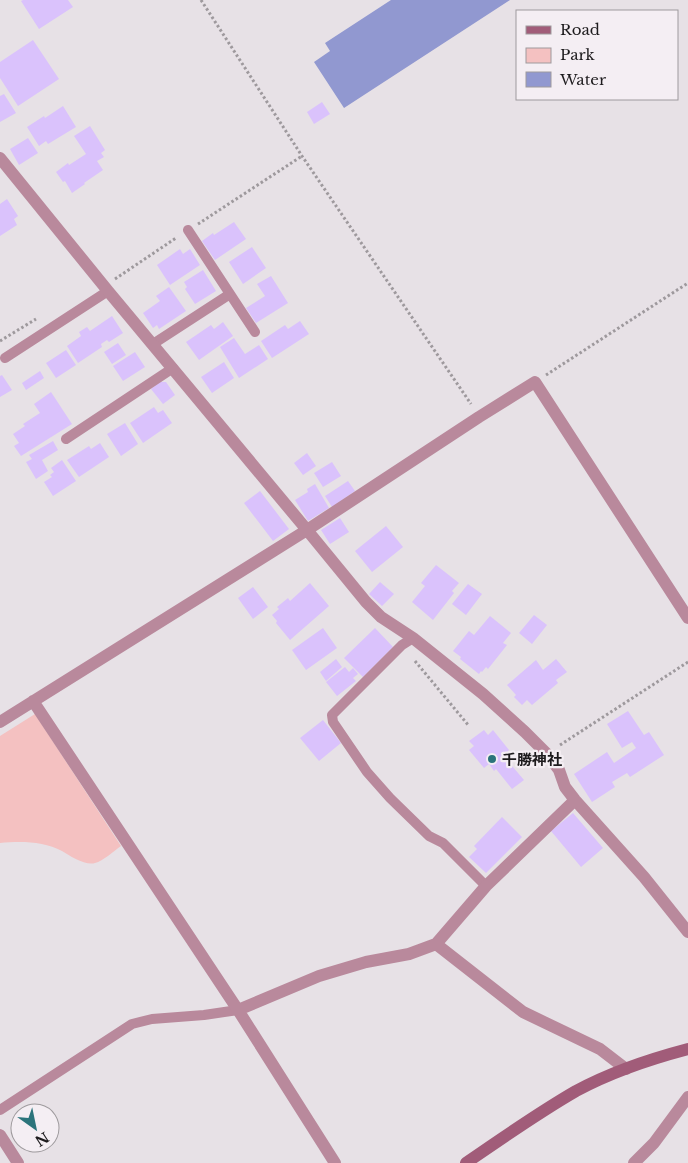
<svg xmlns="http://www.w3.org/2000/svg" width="688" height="1163" viewBox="0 0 688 1163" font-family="'Libre Baskerville','Noto Sans JP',serif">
<rect width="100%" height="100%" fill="#e7e1e6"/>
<path fill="#f4c1c1" d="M35,714L121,846C114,851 103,861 95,863C86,866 70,856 62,851C44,841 20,841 0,843V736Z"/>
<path fill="#9198d0" d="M391,0H510L344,108L314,62L330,51L325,43Z"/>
<path fill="#dac2fc" d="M23,0H68L73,7L39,29L21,1Z
M33,40L59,79L18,106L0,78V62Z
M4,94L16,113L0,122V96Z
M322,102L330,114L314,124L307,112Z
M63,106L76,127L48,144L46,141L39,146L27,127L44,116L45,118Z
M90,126L105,150L101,153L104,157L97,161L103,170L84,183L85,184L72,193L65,181L63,182L56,172L68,163L69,165L86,154L74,136Z
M28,138L38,153L19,165L10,149Z
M7,199L18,216L14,219L17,225L0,236V204Z
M234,222L246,239L215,260L202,241L213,233L214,235Z
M252,247L266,268L243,284L229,262Z
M180,249L183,254L190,249L200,265L170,285L157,265Z
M203,270L216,291L195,304L185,289L187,287L184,282Z
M271,276L288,303L256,323L246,308L265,296L257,284Z
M169,287L186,311L159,329L157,325L153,328L143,313L160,301L156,296Z
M112,316L123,333L109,342L107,340L101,344L102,347L78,363L67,346L81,336L79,332L87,327L90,331Z
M300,321L309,334L272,358L261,341L285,325L288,329Z
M223,322L233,336L199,360L186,342L211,325L214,329Z
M234,338L245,354L259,345L268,359L239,378L220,347Z
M118,343L126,355L112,364L104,352Z
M66,350L76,365L56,378L46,363Z
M135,352L145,367L123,381L113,366Z
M224,362L234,378L212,393L201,377Z
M40,371L44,378L26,390L22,383Z
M2,375L12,390L0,397V376Z
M160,382H166L175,395L163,404L151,389Z
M51,392L72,424L21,456L14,446L19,443L13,434L25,426L23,424L40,413L34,404Z
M154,407L158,413L163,410L172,423L143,443L130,423Z
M125,423L138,444L121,456L107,434Z
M53,441L58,450L42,460L48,471L36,479L26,462L32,459L29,455Z
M100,443L109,457L79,477L67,460L89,446L91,449Z
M307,453L316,466L303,475L294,463Z
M62,460L76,481L53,496L44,482L52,477L50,475L54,472L51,468Z
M332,462L341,476L323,487L314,473Z
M348,481L355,491L332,507L325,496Z
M315,484L329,508L308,521L295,500L308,492L307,489Z
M260,491L289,529L273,541L244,503Z
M340,518L349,532L330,544L321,530Z
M386,526L403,547L372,572L355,551Z
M436,565L459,583L452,591L454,593L433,620L412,602L425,586L421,583Z
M380,582L394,594L382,606L369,594Z
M310,583L329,606L290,640L276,623L277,621L272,615L279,609L277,607L288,598L290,601Z
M468,584L482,594L466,615L452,604Z
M253,587L268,607L253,619L238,598Z
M534,615L547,625L532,644L519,633Z
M490,616L511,633L503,643L507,645L488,669L486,667L482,672L481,671L479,674L460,659L461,657L453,651L469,631L474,635Z
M323,628L337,648L306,670L292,650Z
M375,628L393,647L363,677L344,658Z
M336,659L342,667L326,681L320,672Z
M556,659L567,672L556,680L558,683L532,705L527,700L522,705L514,697L516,695L507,685L536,660L543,670Z
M345,667L349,672L353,668L358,674L353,678L356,681L337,696L326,682Z
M628,711L644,735L649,732L664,755L630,777L627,773L612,782L615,787L592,802L574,774L607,752L614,763L636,748L632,742L622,748L607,724Z
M323,720L341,743L319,761L300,738Z
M484,730L488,735L493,730L509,750L505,754L509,758L507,760L524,780L512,789L496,769L494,771L489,764L484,768L469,750L474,746L469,741Z
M573,813L603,848L581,867L551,831Z
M502,817L522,837L486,873L469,857L477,849L474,846Z"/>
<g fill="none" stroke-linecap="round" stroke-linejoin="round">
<path stroke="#9e999d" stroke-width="3" stroke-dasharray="2.5 2.5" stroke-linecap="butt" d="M201,0L302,156L471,404
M198,224L302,156
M115,279L176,238
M0,341L36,319
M546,375L688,283
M415,661L469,726
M560,745L688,662"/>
<path stroke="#b9899c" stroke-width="10" d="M188,230L255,332
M153,344L230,294
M5,358L108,291
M66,439L173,368
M413,638L402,645L332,715L333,722L367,772L390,798L429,836L443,843L486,886
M0,1110L132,1024L152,1019L204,1015L238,1010"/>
<path stroke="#b9899c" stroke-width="12" d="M0,158L108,291L307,530L366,602L381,617L413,638L483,694L525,732L547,754L559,770L565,787L575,800L644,877L688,932
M33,701L238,1010L335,1163
M0,722L307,530L479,417L535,382L688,618
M436,944L523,1012L600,1049L626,1069
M238,1010L319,976L366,962L409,954L436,944L486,886L575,800
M0,1135L18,1163
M634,1163L654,1143L688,1097"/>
<path stroke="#a15c79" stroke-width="12" d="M466,1163C502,1138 538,1113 576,1091C611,1072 650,1059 688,1049"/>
</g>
<circle fill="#2b747b" stroke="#f4eef3" stroke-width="2" cx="492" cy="759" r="5"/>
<g text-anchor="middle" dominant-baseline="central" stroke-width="4.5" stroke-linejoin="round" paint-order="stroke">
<g font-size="15" font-weight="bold" fill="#1d1b1d" stroke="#f4eef3" text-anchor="start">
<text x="502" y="759">千勝神社</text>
</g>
</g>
<rect x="516" y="10" width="162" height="90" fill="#f4eef3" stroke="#9e9a9d"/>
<rect x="526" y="26" width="25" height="8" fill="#a15c79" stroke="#9e9a9d"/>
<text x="560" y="35" font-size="15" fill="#1d1b1d">Road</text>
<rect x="526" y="48" width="25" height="15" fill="#f4c1c1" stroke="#9e9a9d"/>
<text x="560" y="60" font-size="15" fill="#1d1b1d">Park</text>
<rect x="526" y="72" width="25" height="15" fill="#9198d0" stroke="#9e9a9d"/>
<text x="560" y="85" font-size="15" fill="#1d1b1d">Water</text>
<g transform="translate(35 1128) rotate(147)"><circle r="24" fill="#f4eef3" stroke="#9e9a9d"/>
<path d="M0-4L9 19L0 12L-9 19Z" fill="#2b747b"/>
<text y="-8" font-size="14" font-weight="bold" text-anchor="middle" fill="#1d1b1d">N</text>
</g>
</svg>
